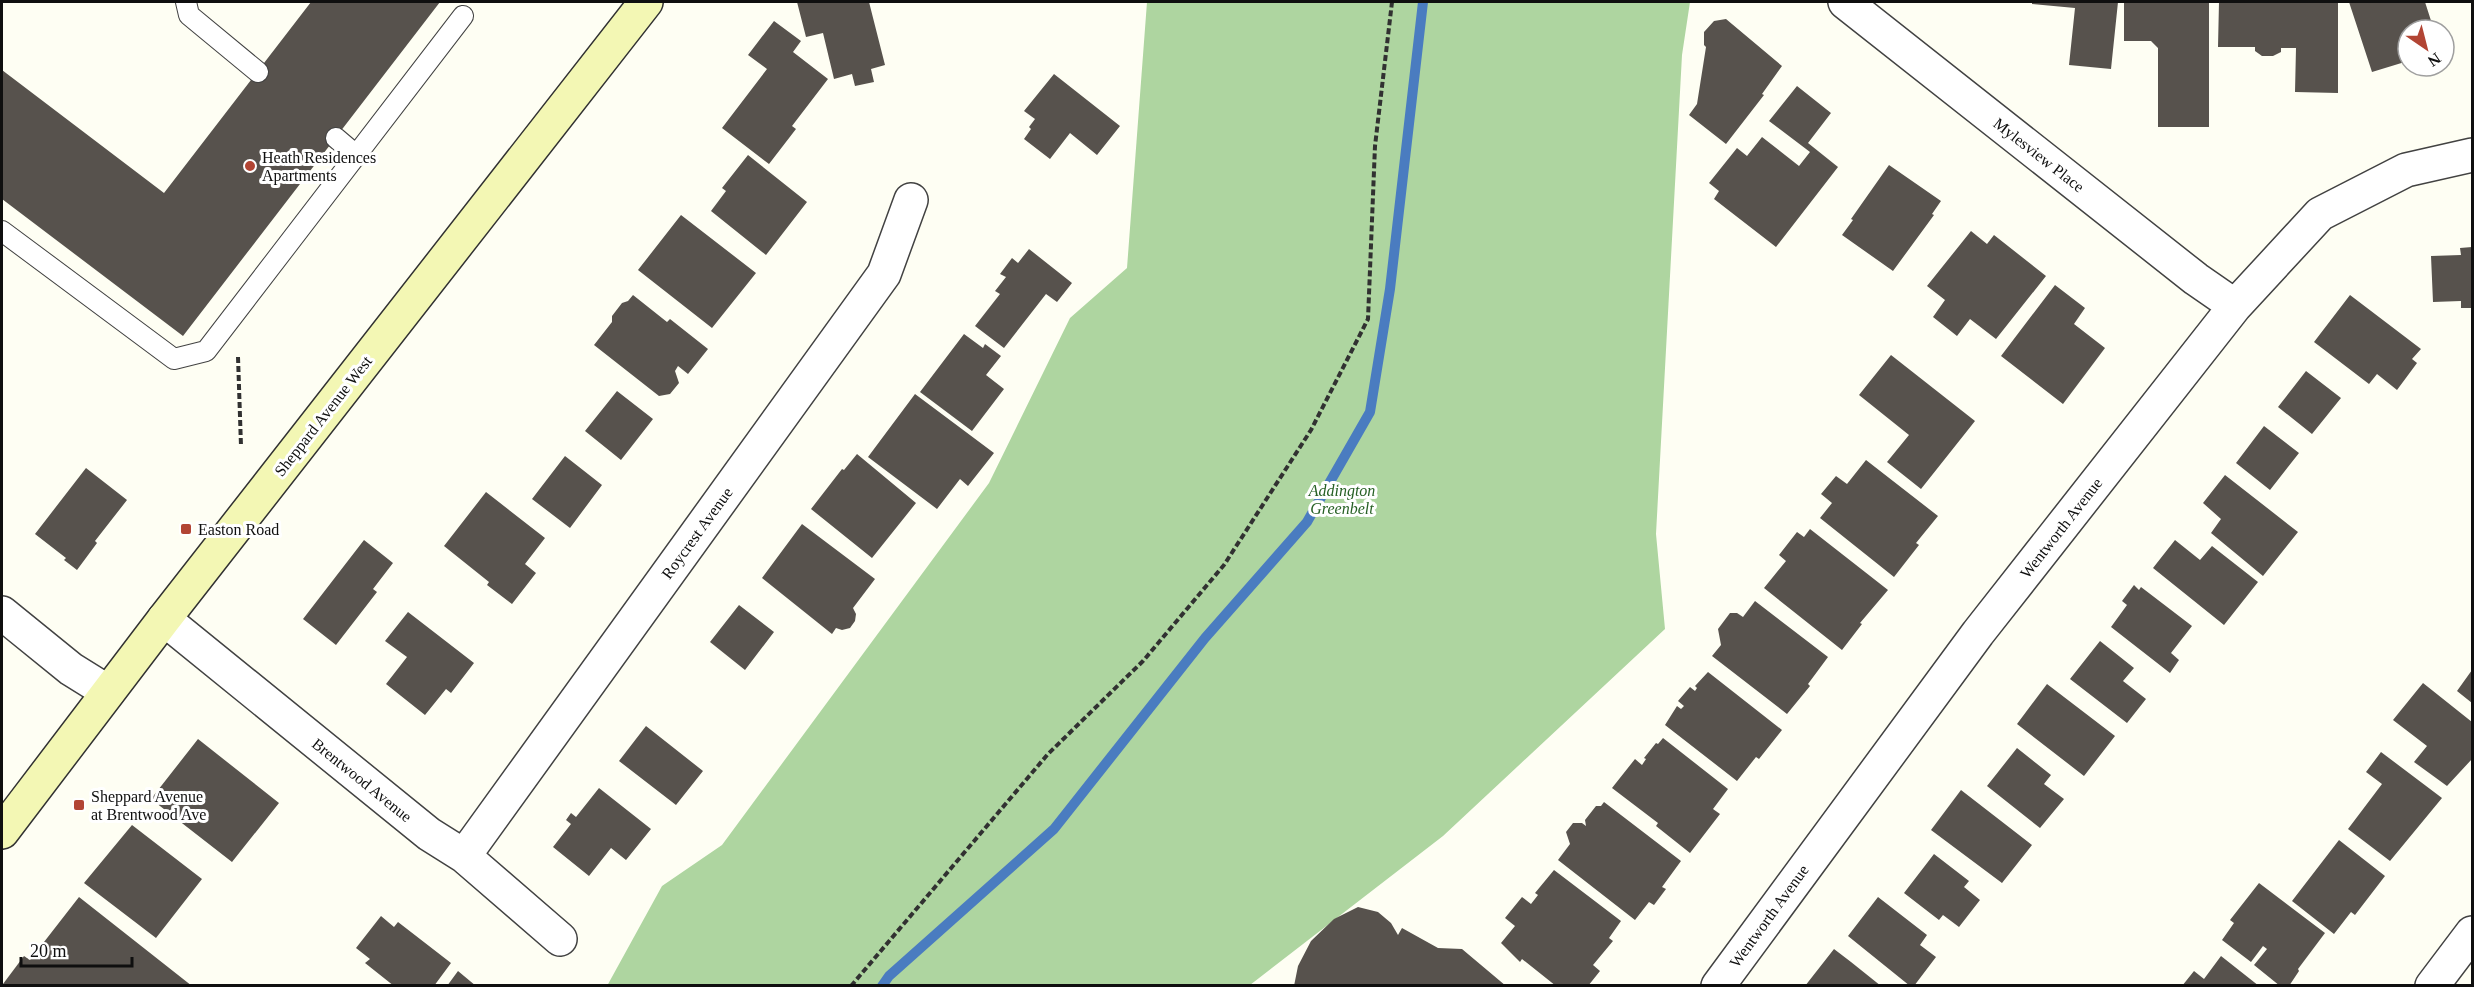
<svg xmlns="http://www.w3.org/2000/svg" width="2474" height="987" viewBox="0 0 2474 987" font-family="'Times New Roman',serif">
<rect width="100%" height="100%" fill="#fefef3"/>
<path fill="#aed5a0" d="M1147,2H1690L1682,55L1656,534L1665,629L1443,836L1250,985L607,986L662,886L722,845L989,483L1070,318L1127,268Z"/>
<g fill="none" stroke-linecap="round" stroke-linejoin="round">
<path stroke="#4a7cc0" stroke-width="10" d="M882,986L889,976L1054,829L1205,638L1307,522L1370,412L1390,289L1423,2"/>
</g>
<path fill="#57524d" d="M311,2H440L183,336L2,199V70L164,193Z
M797,2H869L885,65L871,69L874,82L855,86L852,74L834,79L823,33L806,37Z
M2032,2H2118L2111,69L2069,65L2075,8L2032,4Z
M2124,2H2209V127H2158V48L2151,41H2124Z
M2219,2H2338V93L2295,92L2296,48H2281V52L2273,56H2262L2255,51V47H2218Z
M2349,2H2425L2434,30H2408V61L2372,72Z
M1726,19L1782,66L1762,94L1764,95L1726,144L1689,115L1697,104L1706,47L1704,45V32L1714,21Z
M774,21L801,41L793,52L828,79L792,126L796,129L769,164L722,128L767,69L748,55Z
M1054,74L1120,126L1097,155L1070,133L1050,159L1024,139L1031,129L1029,127L1035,119L1024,111Z
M1797,86L1831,113L1808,143L1838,167L1776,247L1714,199L1719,191L1709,183L1737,148L1747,156L1762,137L1799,166L1810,152L1769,121Z
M748,155L807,202L766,255L711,211L726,191L722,188Z
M1889,165L1941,201L1932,214L1934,215L1893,271L1842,235L1853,220L1851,219Z
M681,215L756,273L712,328L638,270Z
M1971,231L1987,244L1994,235L2046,276L1996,339L1970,319L1957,336L1933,317L1945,300L1927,286Z
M2472,247V308H2461V301L2433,302L2431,256L2461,255L2460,248Z
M1029,249L1072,283L1057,302L1046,294L1004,348L975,326L1000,294L995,291L1006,277L1000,274L1012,258L1018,263Z
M2055,285L2085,308L2074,324L2105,348L2063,404L2001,356Z
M633,295L667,322L670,319L708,349L688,374L678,366L675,371L679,383L670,394L659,396L594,345L612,322V316L622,303L628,301Z
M2350,295L2421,349L2412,359L2417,363L2397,390L2377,374L2369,384L2314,342Z
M964,334L983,348L985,344L1001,356L986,375L1004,389L972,431L920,392Z
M1891,355L1975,421L1921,489L1887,462L1909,435L1859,395Z
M2306,371L2341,398L2312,434L2278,407Z
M617,391L653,419L621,460L585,431Z
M915,394L994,453L968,486L960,479L937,509L868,457Z
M2264,426L2299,453L2270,490L2236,463Z
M857,454L916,503L872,558L811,509L842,469L844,470Z
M565,456L602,485L570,528L532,499Z
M1866,460L1938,516L1916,543L1919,545L1894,577L1820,518L1832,503L1821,494L1836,476L1847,484Z
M86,468L127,500L95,541L97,543L77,570L64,560L66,558L35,534Z
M2225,475L2298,532L2263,576L2211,533L2221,519L2203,503Z
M486,492L545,538L525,564L536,573L512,604L487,585L489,582L444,546Z
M802,524L875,579L853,608L856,614L855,621L850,628L842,630L836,628L832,634L762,578Z
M1810,529L1888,590L1860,623L1862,624L1842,650L1764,588L1786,561L1779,555L1797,532L1804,537Z
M364,540L393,563L373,589L377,592L336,645L303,619Z
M2175,540L2200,560L2212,546L2258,582L2224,625L2153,568Z
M2134,585L2139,590L2141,587L2192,626L2171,653L2179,660L2170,673L2111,627L2127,605L2122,601Z
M1755,601L1828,657L1808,684L1810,686L1787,714L1712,656L1721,645L1718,629L1730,613H1737L1743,617Z
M739,605L774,632L745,670L710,642Z
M408,612L474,663L451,693L446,689L425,715L386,684L407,657L385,641Z
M2100,641L2134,668L2123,681L2146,699L2127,723L2070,679Z
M2472,670V703L2457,691Z
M1708,672L1782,730L1759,759L1756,757L1737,781L1665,725L1677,706L1681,709L1684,706L1678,701L1690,687L1695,691L1697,688L1695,686Z
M2423,683L2472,722V759L2447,786L2414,762L2427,746L2393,720Z
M2047,684L2115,736L2084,776L2017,724Z
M646,726L703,771L676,805L619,761Z
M1663,738L1728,789L1713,809L1720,814L1690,853L1656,826L1658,823L1612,788L1635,759L1642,765L1646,759L1644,758L1656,743L1658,744Z
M198,739L279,803L232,862L151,799Z
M2017,748L2051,775L2044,784L2064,799L2040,828L1987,786Z
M2381,752L2442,798L2390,861L2348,829L2382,784L2366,772Z
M599,788L651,829L626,860L611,848L589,876L553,847L571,824L566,820L571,813L576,817Z
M1961,790L2032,845L2002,883L1931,830Z
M1604,802L1681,861L1662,887L1666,889L1654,905L1649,902L1635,920L1558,860L1570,844L1566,832L1573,823H1582L1586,826L1585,820L1596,806H1601Z
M132,825L202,879L156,938L84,883Z
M2339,840L2385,876L2355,915L2351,912L2334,934L2292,901Z
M1934,854L1969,881L1964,887L1980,900L1959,927L1943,915L1939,920L1904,893Z
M1554,870L1621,921L1609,938L1613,941L1593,965L1600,971L1588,986H1556L1522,959L1520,962L1501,943L1515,926L1505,918L1522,897L1531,904L1538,895L1535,893Z
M2259,883L2325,933L2298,969L2299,971L2289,986H2280L2254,965L2267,949L2263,946L2251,962L2222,940L2234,923L2230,920Z
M79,897L192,986L3,984L24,956L30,960Z
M1878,897L1927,935L1920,945L1936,957L1914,986H1910L1848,936Z
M1358,907L1378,912L1391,923L1398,935L1402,928L1438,948L1462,949L1506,986H1294L1298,966L1311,941L1334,919Z
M381,916L394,927L398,922L451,963L434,986H394L365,963L370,959L356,948Z
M1834,949L1851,962L1881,986H1805Z
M2221,956L2259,986H2182L2194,971L2204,979Z
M458,971L476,986H447Z"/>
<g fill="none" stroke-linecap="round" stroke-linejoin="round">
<defs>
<path id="lane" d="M186,2L189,15L258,72
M336,138L356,155
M2,231L174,359L206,351L463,16"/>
<path id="street" d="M1845,2L2196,279L2235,306
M2,613L71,669L108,692
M164,619L429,834L464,856L560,939
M464,856L884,274L911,200
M1718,986L1978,633L2235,306L2320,214L2406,170L2472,155
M2432,986L2472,933"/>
<path id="secondary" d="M2,832L164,619L646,2"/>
</defs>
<use href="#lane" stroke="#424242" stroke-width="22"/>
<use href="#street" stroke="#424242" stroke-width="36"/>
<use href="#secondary" stroke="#313131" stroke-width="36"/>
<path stroke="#313131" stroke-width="4" stroke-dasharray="6 3" stroke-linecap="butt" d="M238,357L241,446
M851,986L1048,754L1143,661L1224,565L1311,430L1368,319L1375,146L1392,2"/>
<use href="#lane" stroke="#fff" stroke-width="20"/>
<use href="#street" stroke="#fff" stroke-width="33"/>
<use href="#secondary" stroke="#f3f7b4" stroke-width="33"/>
</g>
<g fill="#b24534" stroke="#fff" stroke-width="2">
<circle cx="250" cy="166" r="6"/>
<rect x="180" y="523" width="12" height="12" rx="3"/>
<rect x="73" y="799" width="12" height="12" rx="3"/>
</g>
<g text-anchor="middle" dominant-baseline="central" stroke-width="6" stroke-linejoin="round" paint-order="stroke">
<g font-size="16" fill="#0f0f0f" stroke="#fff">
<text transform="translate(2039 155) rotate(38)">Mylesview Place</text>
<text transform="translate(323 416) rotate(-52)">Sheppard Avenue West</text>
<text transform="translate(2061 528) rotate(-52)">Wentworth Avenue</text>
<text transform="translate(697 533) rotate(-54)">Roycrest Avenue</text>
<text transform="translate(362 780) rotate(39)">Brentwood Avenue</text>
<text transform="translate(1769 916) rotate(-54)">Wentworth Avenue</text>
</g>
<g font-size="16" fill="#0f0f0f" stroke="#fff" text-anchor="start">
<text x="262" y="157">Heath Residences<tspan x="262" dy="18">Apartments</tspan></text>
<text x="198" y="529">Easton Road</text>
<text x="91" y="796">Sheppard Avenue<tspan x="91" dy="18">at Brentwood Ave</tspan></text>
</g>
<g font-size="16" font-style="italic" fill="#276125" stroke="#fff">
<text x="1342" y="490">Addington<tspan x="1342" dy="18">Greenbelt</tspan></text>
</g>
</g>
<rect width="2474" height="987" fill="none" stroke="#0f0f0f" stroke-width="6"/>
<g transform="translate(2426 48) rotate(145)"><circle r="28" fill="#ffffff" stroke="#9f9f9f" stroke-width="1.5"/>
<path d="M0-4.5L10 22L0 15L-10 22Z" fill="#b24534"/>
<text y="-9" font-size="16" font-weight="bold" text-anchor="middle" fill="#0f0f0f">N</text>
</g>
<path d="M21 957v9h111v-9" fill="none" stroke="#0f0f0f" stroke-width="3"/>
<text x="30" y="957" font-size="18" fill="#0f0f0f" stroke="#ffffff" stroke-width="4.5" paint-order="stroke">20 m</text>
</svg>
